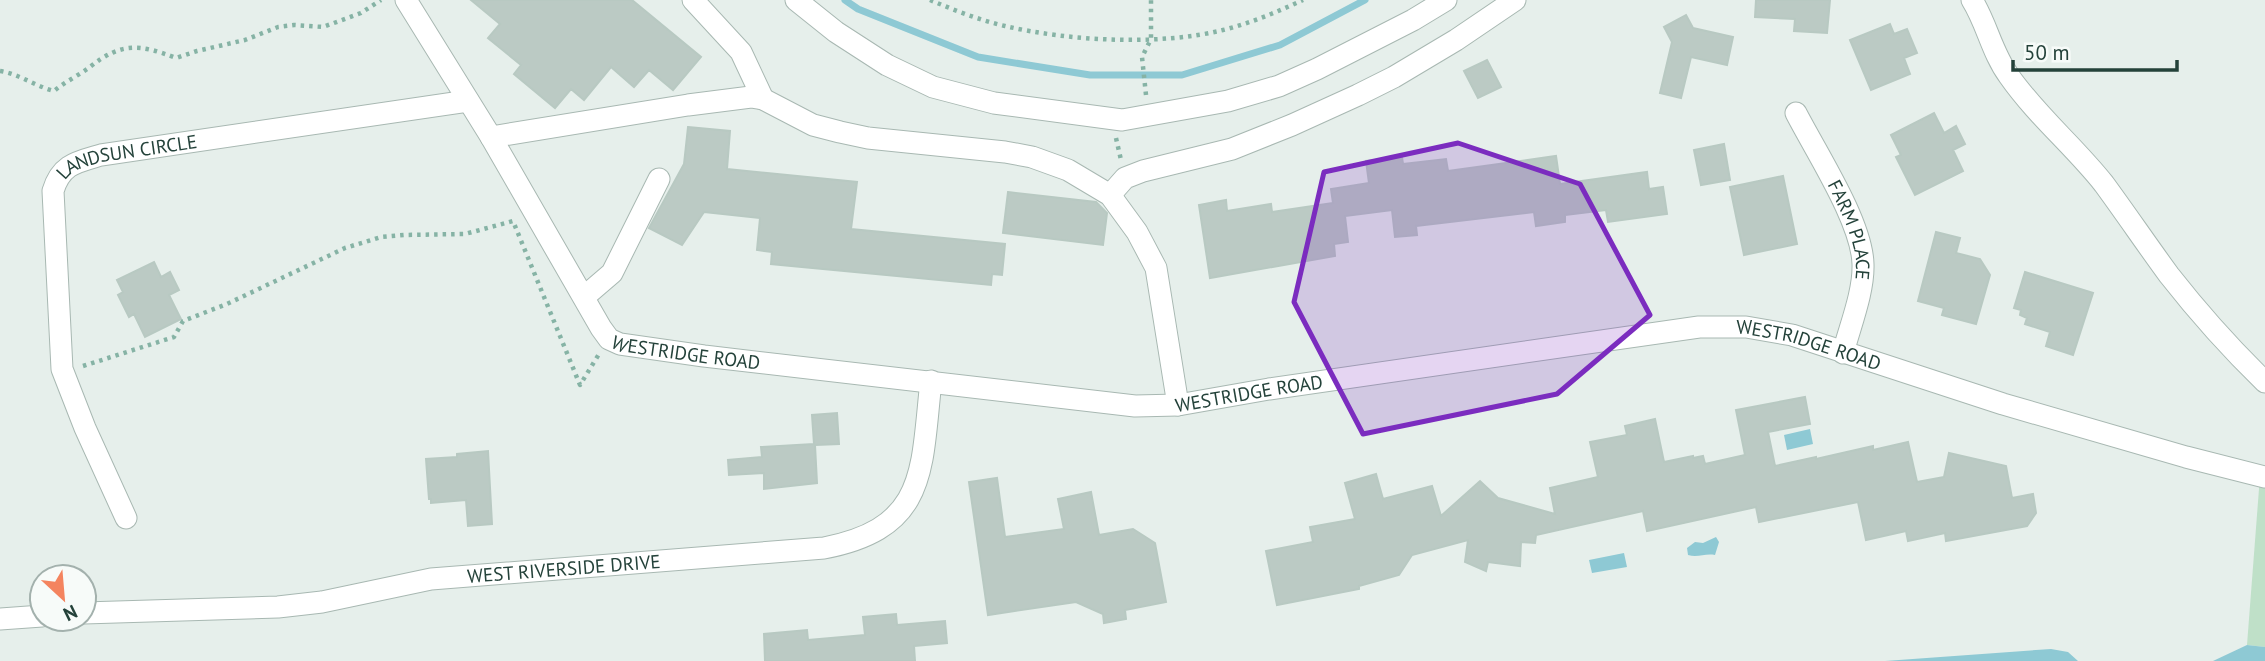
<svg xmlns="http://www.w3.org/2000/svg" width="2265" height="661" viewBox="0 0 2265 661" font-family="'PT Sans',sans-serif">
<rect width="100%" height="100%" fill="#e6efeb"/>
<path fill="#bfe0c8" d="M2260,476L2265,477V647L2247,645Z"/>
<path fill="#8ec9d4" d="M1810,429L1813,444L1787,450L1784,435Z
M1716,537L1719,542L1715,555C1705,553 1698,558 1688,555L1687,548L1695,542L1703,543Z
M1624,553L1627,567L1592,573L1589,560Z
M2247,645L2265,647V661H2213Z
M2051,649L2068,652L2078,661H1885Z"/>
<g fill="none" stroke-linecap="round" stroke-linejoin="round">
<path stroke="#8ec9d4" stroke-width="7" d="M845,0L858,9L978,57L1090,75H1182L1280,45L1365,0"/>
</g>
<path fill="#bbcac4" stroke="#b8c9c2" stroke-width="2" d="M471,0H632L701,57L673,90L649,70L634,87L611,67L584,100L571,89L555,108L514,74L521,65L488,38L500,24Z
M1756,0H1830L1827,33L1794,31L1795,19L1755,17Z
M1686,15L1693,28L1733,37L1727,65L1691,57L1681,98L1660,93L1672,42L1664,27Z
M1890,24L1894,34L1907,29L1917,53L1904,58L1910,74L1871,90L1850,40Z
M1487,60L1501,87L1478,98L1464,71Z
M1934,113L1944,133L1956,126L1965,144L1953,150L1963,171L1915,195L1896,157L1901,155L1891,135Z
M688,127L730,131L727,169L857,182L851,229L1005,244L1002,275L992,274L991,285L771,264L772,252L757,250L760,218L704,212L682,245L649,228L684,164Z
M1724,144L1730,180L1701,185L1694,150Z
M1556,156L1560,184L1647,172L1649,189L1663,187L1667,214L1608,222L1606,210L1565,215V222L1536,226L1534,212L1416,226L1417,235L1395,237L1392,210L1345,216L1348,242L1334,244L1335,256L1210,278L1199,205L1226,200L1227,211L1271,204L1272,212L1333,203L1331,189L1369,183L1366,161L1402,157L1403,164L1446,159L1448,171Z
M1783,176L1797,244L1744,255L1730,187Z
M1008,192L1096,202L1107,213L1103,245L1003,233Z
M1936,232L1960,238L1956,253L1980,259L1990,275L1976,324L1942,315L1944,308L1918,301Z
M154,262L161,277L170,272L179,290L169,295L181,319L145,337L134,314L129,317L118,295L123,292L117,280Z
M2025,272L2093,293L2073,355L2046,346L2050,332L2025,324L2027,318L2020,315L2021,310L2014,308Z
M1805,397L1810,424L1768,432L1775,466L1816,457V459L1873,446V450L1908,442L1917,482L1944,477L1949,453L2006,466L2012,498L2033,494L2036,513L2027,526L1946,541L1945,533L1908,541L1906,531L1866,540L1858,502L1759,522L1756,507L1647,531L1643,511L1536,535L1535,543L1521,542L1520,566L1488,562L1486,571L1465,562L1468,540L1412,555L1399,575L1359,586V589L1277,605L1266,551L1313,542L1310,527L1355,519L1345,483L1376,474L1383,499L1432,486L1441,516L1480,481L1498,498L1555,514L1550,488L1598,477L1590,442L1627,435L1625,426L1655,419L1664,462L1693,456V458L1703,456L1705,464L1745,455L1736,410Z
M837,413L839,444L815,445L817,483L764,489V473L729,475L728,460L762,457L761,447L814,444L812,415Z
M488,451L492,524L468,526L466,500L431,503V499H429L426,459L457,457V454Z
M997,478L1005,537L1064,529L1058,499L1091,492L1099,535L1133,529L1155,543L1166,602L1125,610L1126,619L1104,623L1103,614L1076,602L988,615L969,482Z
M896,614L897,625L945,621L947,643L914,646L915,661H765L764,634L807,630L808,640L865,635L863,617Z"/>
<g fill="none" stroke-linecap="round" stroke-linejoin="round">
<defs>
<g id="minor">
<path id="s1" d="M406,0L491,137L601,328L609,339L620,344L704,356L1135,406L1178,405L1269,389L1699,327H1746L1792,335L2003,404L2186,457L2265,477"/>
<path d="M693,0L741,52L763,99"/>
<path d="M796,0L836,32L887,65L933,87L994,103L1122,120L1228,101L1279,86L1317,69L1413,20L1446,0"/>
<path d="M1972,0C1987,24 1992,53 2009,76C2037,116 2074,146 2104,184C2126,214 2147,245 2169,275C2198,312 2231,349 2265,382"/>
<path id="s2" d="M1796,113C1816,152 1862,222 1863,264C1864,292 1850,326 1843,353"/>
<path d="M491,137L688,105L751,97L763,99L813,125L840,132L868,138L1005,152L1032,157L1068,170L1110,195L1137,232L1156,268L1178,405"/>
<path d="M1110,195L1125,178L1143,171L1232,149L1292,125L1358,95L1394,77L1456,40L1515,0"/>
<path d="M584,297L612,273L659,179"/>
<path id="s3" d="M126,518L85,428L62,369L53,191C61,164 77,162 101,155L468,101"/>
<path id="s4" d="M84,613L278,607L322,602L431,579L824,548C928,528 921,470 931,381"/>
<path d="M0,619L42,616"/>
</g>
</defs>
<use href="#minor" stroke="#a8b8b2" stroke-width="23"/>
<path stroke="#86b3a5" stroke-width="4.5" stroke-dasharray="3.5 5" stroke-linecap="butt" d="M930,0C954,10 979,20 1005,26C1069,41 1159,46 1223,30C1251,23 1277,12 1303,0
M0,71C19,74 35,86 54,91C65,82 79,75 90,67C121,42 140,44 176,58L197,51L245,40L278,27L294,25L323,27L361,13L381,0
M1146,95L1142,57L1151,39V0
M1116,138L1121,160
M83,366L174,337L183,321L227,304L345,248L381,237L404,235L465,234L513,221L580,385L599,354"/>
<use href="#minor" stroke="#fff" stroke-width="21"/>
</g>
<path fill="#7b2cbf" fill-opacity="0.2" stroke="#7b2cbf" stroke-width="5" stroke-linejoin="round" d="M1458,143L1580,184L1650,315L1557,394L1363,434L1294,302L1324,172Z"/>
<g text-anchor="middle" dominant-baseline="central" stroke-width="7" stroke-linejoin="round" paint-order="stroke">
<g font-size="19" fill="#24423a" stroke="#f7fbf9">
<text stroke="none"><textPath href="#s3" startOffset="429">LANDSUN CIRCLE</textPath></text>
<text stroke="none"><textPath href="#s2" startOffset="130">FARM PLACE</textPath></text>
<text stroke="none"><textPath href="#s1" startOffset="1608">WESTRIDGE ROAD</textPath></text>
<text stroke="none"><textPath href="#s1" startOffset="474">WESTRIDGE ROAD</textPath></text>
<text stroke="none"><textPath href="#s1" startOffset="1041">WESTRIDGE ROAD</textPath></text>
<text stroke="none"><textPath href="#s4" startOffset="483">WEST RIVERSIDE DRIVE</textPath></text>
</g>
</g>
<g transform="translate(63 598) rotate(154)"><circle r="33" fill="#f7fbf9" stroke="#a3b1ad" stroke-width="2"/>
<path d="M0-5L12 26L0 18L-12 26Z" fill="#f4845f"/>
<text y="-10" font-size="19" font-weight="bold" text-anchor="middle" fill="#24423a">N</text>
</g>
<path d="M2013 60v10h164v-10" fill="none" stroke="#24423a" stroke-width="3.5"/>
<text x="2024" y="60" font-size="21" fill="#24423a" stroke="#f7fbf9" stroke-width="5" paint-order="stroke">50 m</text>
</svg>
